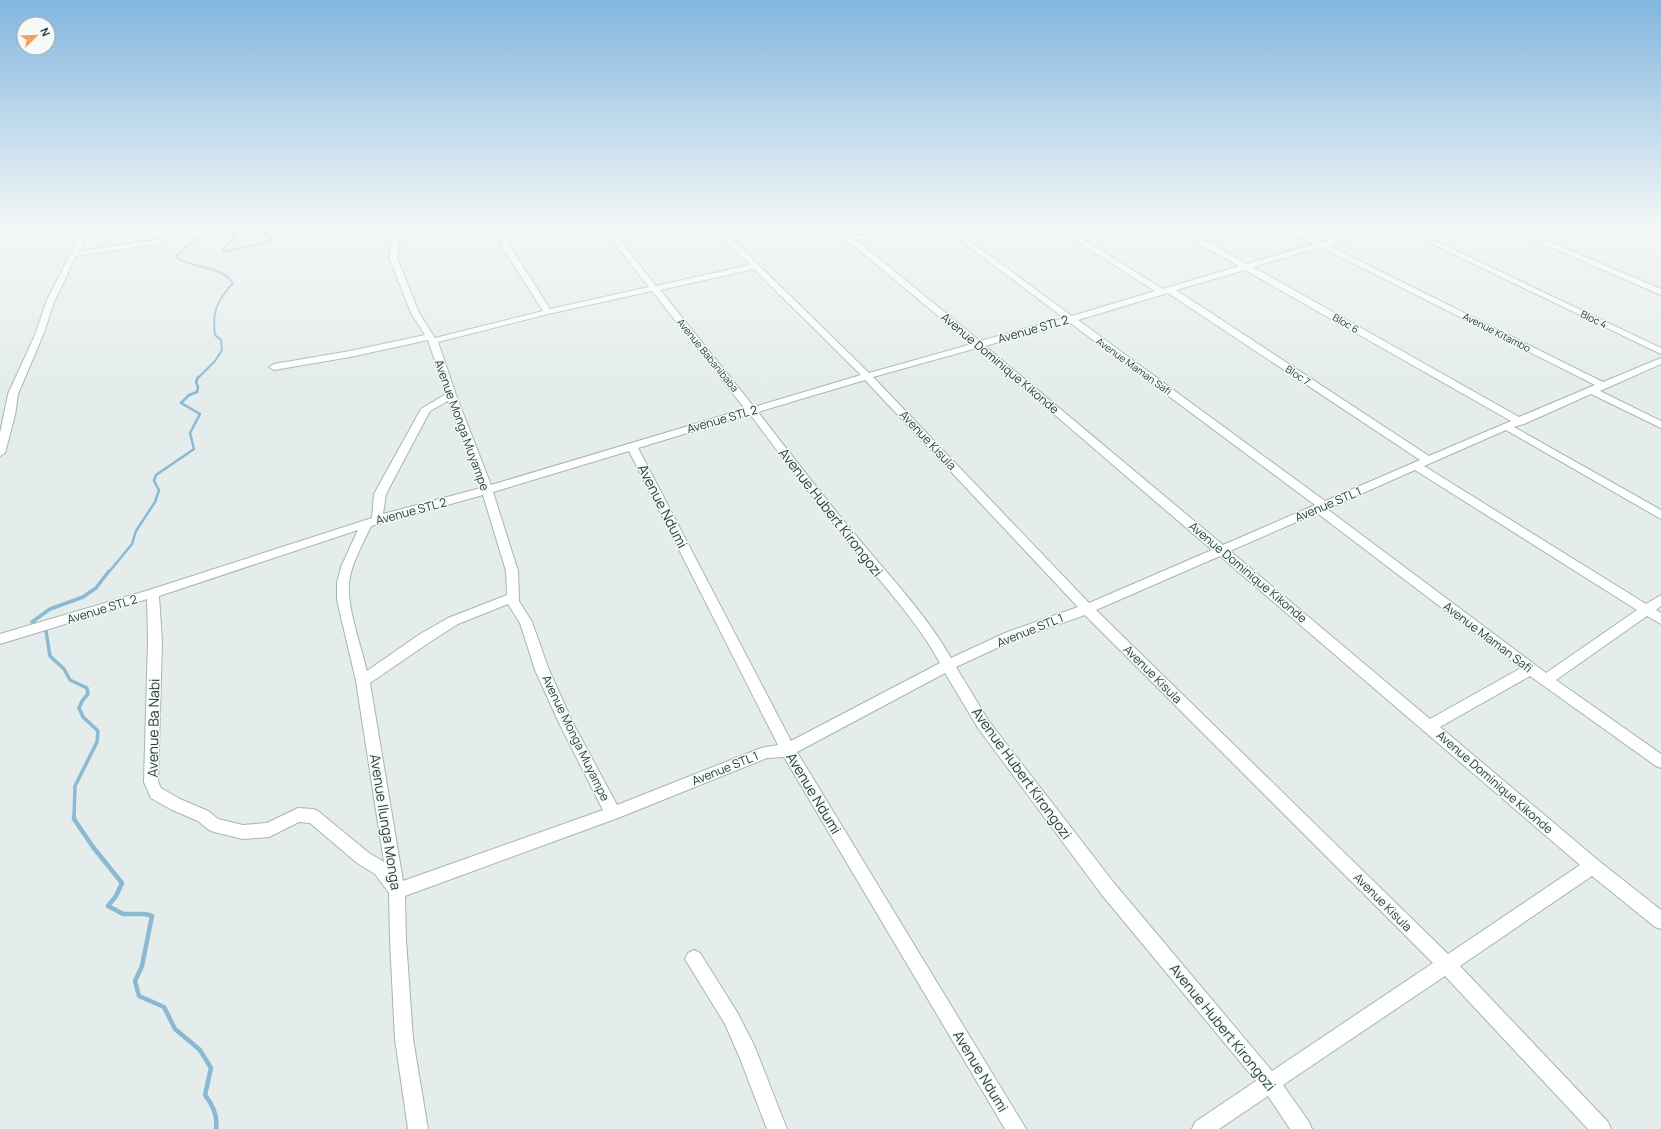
<svg xmlns="http://www.w3.org/2000/svg" width="1661" height="1129" viewBox="0 0 1661 1129" font-family="Manrope,sans-serif">
<rect width="100%" height="100%" fill="#e4edeb"/>
<g fill="none" stroke-linecap="round" stroke-linejoin="round">
<path stroke="#8cb9d2" stroke-width="2" d="M198,378L215,361L222,350L221,340L215,335C212,311 217,301 233,283C221,265 194,270 176,257C194,239 206,227 233,227L235,230L234,238L222,251L224,252L270,241L272,237L264,232L276,225"/>
<path stroke="#8cb9d2" stroke-width="2.5" d="M109,572L132,544L136,531L155,502L159,490L154,481L156,475L194,449L190,433L200,414L181,403L189,395L197,392L198,387L196,382L198,377"/>
<path stroke="#8cb9d2" stroke-width="3.5" d="M37,625L32,622L50,609L83,597L96,588L109,571
M42,628L46,631L50,656L64,669L70,680L87,688L88,694L82,701L79,708L83,717L98,731L97,742L75,786L74,818"/>
<path stroke="#8cb9d2" stroke-width="4.5" d="M74,817V819L93,847L122,883L116,896L108,906L123,914H145L152,916L142,966L135,981L139,996L164,1007L175,1029L200,1050L211,1068L205,1095C213,1105 218,1116 216,1129"/>
<defs>
<path id="minor" d="M85,225H93L79,251L162,239L166,241L162,243L76,256L55,300L43,335L18,394L15,415L5,453L0,456V433L8,394L35,335L47,300Z
M399,225H407L400,240L397,257L419,313L435,338L543,311L505,251L492,225H500L513,251L550,309L649,287L600,225H608L656,286L750,265L710,225H718L869,373L972,344L829,225H837L852,237L904,225H917L916,227L856,240L980,341L1064,318L940,225H948L1072,316L1155,291L1051,225H1060L1163,289L1239,266L1169,227L1168,225H1177L1247,264L1314,244L1280,227L1279,225H1288L1322,242L1379,225H1390L1389,227L1328,245L1603,382L1661,358V364L1600,391L1661,421V428L1591,394L1524,424L1514,427L1661,510V519L1506,430L1424,466L1646,604L1661,595V606L1656,610L1661,613V624L1647,616L1556,680L1661,754V768L1656,766L1530,676L1440,727L1599,861L1661,910V929L1655,927L1592,876L1460,966L1608,1122L1611,1129H1588L1445,976L1283,1085L1309,1122L1312,1129H1290L1268,1096L1219,1129H1192L1195,1122L1256,1081L1102,895L978,728L945,673L797,752L1026,1129H1005L784,757L767,758L618,818L405,896L406,940L413,1039L428,1129H408L395,1039L390,940L389,893L375,874L357,863L310,823L299,822L269,837L243,839L214,832L209,830L198,821L170,809L151,798L144,782L148,641L147,599L0,644V634L149,590L372,518L374,494L421,409L446,394L428,340L350,357L274,370L269,367L274,364L350,351L425,335L411,313L389,257L392,240ZM1321,247L1595,385L1519,417L1253,267ZM754,269L861,375L754,407L660,290ZM1245,270L1511,421L1429,456L1176,290ZM652,291L745,409L491,485L456,395L438,342L548,314ZM1168,293L1420,460L1325,501L1078,320ZM1069,322L1315,505L1223,545L985,346ZM977,348L1212,550L1089,603L873,377ZM865,380L1078,607L1005,633L951,658C927,616 893,580 862,543C826,500 792,456 758,412ZM448,401L481,488L383,514L386,494L430,411ZM750,414C784,460 818,505 854,549C884,586 917,621 940,663L791,741L638,448ZM629,451L778,745L761,748L617,805L573,723L549,670L532,622L519,601L518,571L493,492ZM1415,470L1637,610L1546,673L1327,509ZM483,495L506,571L507,595L448,618L420,634L367,671C361,646 347,608 349,583C351,564 363,544 371,526ZM1317,513L1521,668L1430,719L1230,551ZM358,530L341,567L337,583V600L356,681L384,862L369,853L318,811L313,809L298,808L267,823L243,825L218,819L208,811L180,799L161,788L158,782L162,641L159,596ZM1220,556L1580,865L1448,954L1096,610ZM508,604L520,623L535,670L560,725L603,810L403,881L370,683L430,642L458,624ZM1085,615L1433,963L1272,1071L1114,883L988,720L956,667L1014,640Z
M1393,225H1402L1661,348V354Z
M1500,225H1510L1661,289V295Z
M1618,225H1628L1661,237V242Z
M694,950L700,953L737,1012L754,1045L787,1129H767L739,1056L725,1024L685,959L688,953Z"/>
</defs>
<use href="#minor" stroke="#a6b5b3" stroke-width="2"/>
<use href="#minor" fill="#fff" fill-rule="evenodd"/>
</g>
<linearGradient id="sky" x2="0" y2="1"><stop stop-color="#83b6df"/><stop offset="0.59" stop-color="#f3f7f6"/><stop offset="1" stop-color="#f3f7f6" stop-opacity="0"/></linearGradient>
<rect width="1661" height="383" fill="url(#sky)"/>
<g text-anchor="middle" dominant-baseline="central" stroke-width="3" stroke-linejoin="round" paint-order="stroke">
<g font-size="10" fill="#233f3d" stroke="#f5faf8">
<text transform="translate(1594 319) rotate(26)">Bloc 4</text>
<text transform="translate(1346 323) rotate(30)">Bloc 6</text>
<text transform="translate(1497 332) rotate(27)">Avenue Kitambo</text>
<text transform="translate(708 355) rotate(51)">Avenue Babanibaba</text>
<text transform="translate(1134 366) rotate(36)">Avenue Maman Safi</text>
<text transform="translate(1298 375) rotate(33)">Bloc 7</text>
</g>
<g font-size="12" fill="#233f3d" stroke="#f5faf8">
<text transform="translate(1033 329) rotate(-16)">Avenue STL 2</text>
<text transform="translate(1000 363) rotate(40)">Avenue Dominique Kikonde</text>
<text transform="translate(722 419) rotate(-16)">Avenue STL 2</text>
<text transform="translate(462 425) rotate(70)">Avenue Monga Muyampe</text>
<text transform="translate(928 440) rotate(47)">Avenue Kisula</text>
<text transform="translate(1328 504) rotate(-23)">Avenue STL 1</text>
<text transform="translate(411 511) rotate(-15)">Avenue STL 2</text>
<text transform="translate(1248 572) rotate(40)">Avenue Dominique Kikonde</text>
<text transform="translate(102 609) rotate(-17)">Avenue STL 2</text>
<text transform="translate(1030 630) rotate(-22)">Avenue STL 1</text>
<text transform="translate(1488 637) rotate(37)">Avenue Maman Safi</text>
<text transform="translate(1153 674) rotate(45)">Avenue Kisula</text>
<text transform="translate(576 738) rotate(64)">Avenue Monga Muyampe</text>
<text transform="translate(725 768) rotate(-22)">Avenue STL 1</text>
<text transform="translate(1495 782) rotate(41)">Avenue Dominique Kikonde</text>
<text transform="translate(1383 902) rotate(45)">Avenue Kisula</text>
</g>
<g font-size="14" fill="#233f3d" stroke="#f5faf8">
<text transform="translate(663 506) rotate(63)">Avenue Ndumi</text>
<text transform="translate(831 512) rotate(52)">Avenue Hubert Kirongozi</text>
<text transform="translate(153 728) rotate(-89)">Avenue Ba Nabi</text>
<text transform="translate(1022 773) rotate(54)">Avenue Hubert Kirongozi</text>
<text transform="translate(814 793) rotate(59)">Avenue Ndumi</text>
<text transform="translate(386 822) rotate(81)">Avenue Ilunga Monga</text>
<text transform="translate(1223 1027) rotate(51)">Avenue Hubert Kirongozi</text>
<text transform="translate(981 1071) rotate(59)">Avenue Ndumi</text>
</g>
</g>
<g transform="translate(36 36) rotate(67)"><circle r="19" fill="#f5faf8" stroke="#a1afad"/>
<path d="M0-3L7 15L0 10L-7 15Z" fill="#f1a15e"/>
<text y="-6" font-size="11" font-weight="bold" text-anchor="middle" fill="#233f3d">N</text>
</g>
</svg>
